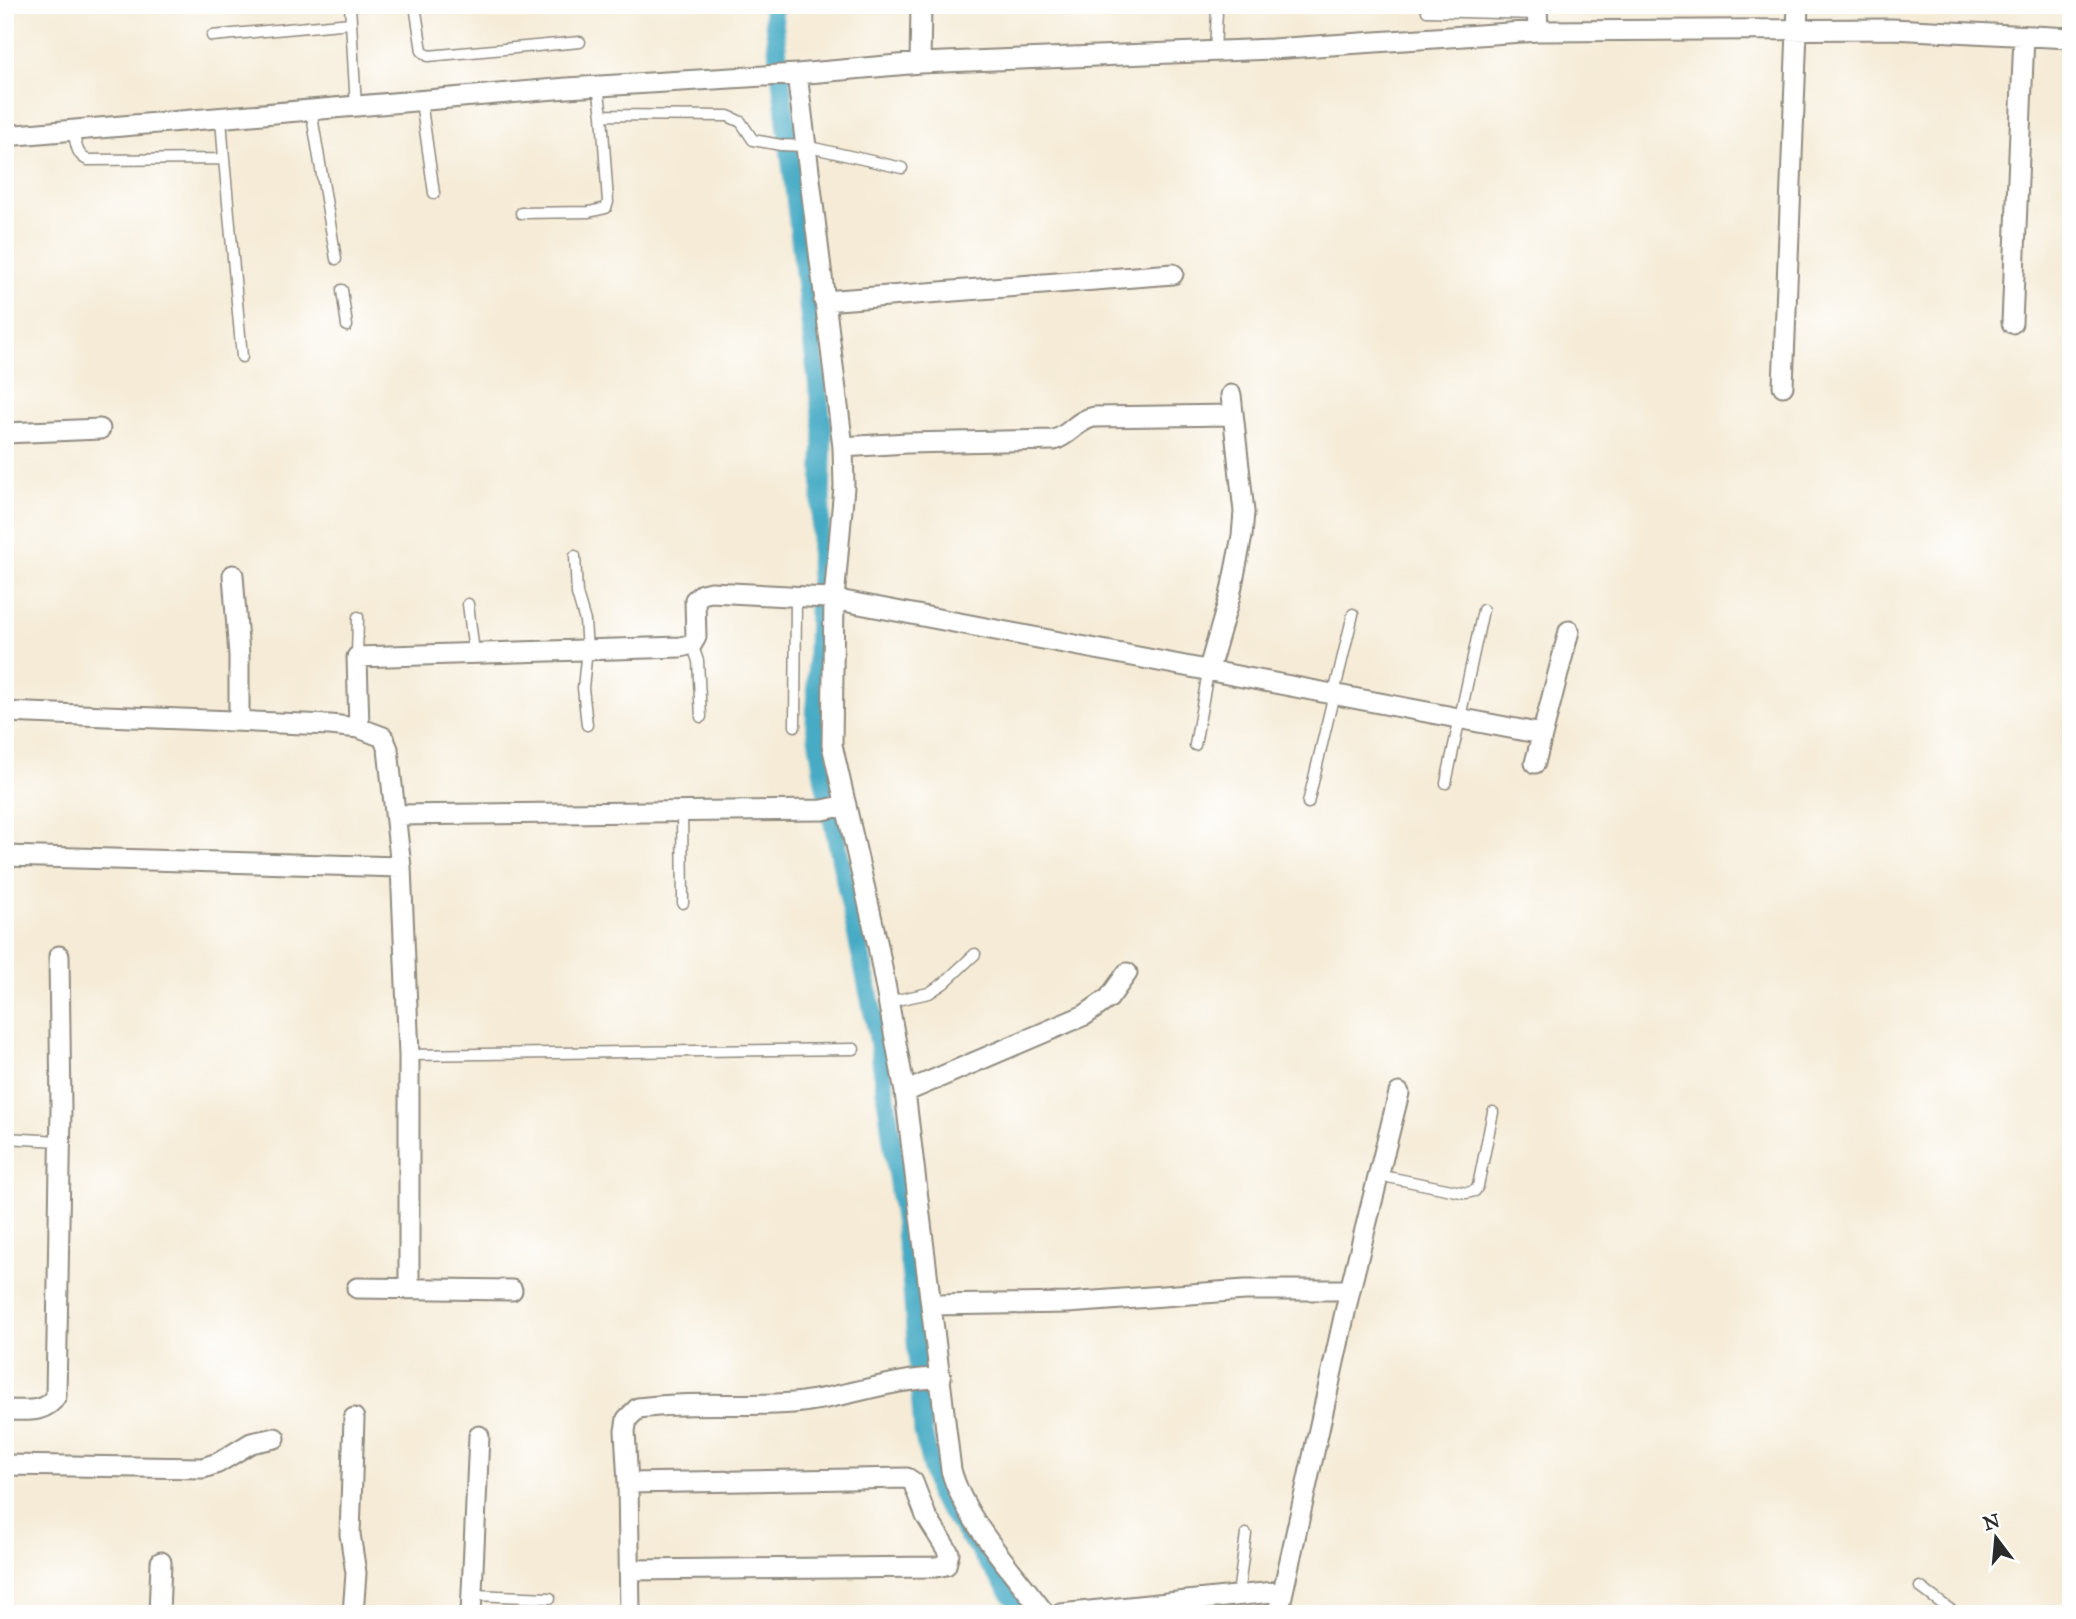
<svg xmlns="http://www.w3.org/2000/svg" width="2076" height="1619" viewBox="0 0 2076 1619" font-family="'IM FELL Great Primer',serif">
<rect width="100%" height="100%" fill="#fff"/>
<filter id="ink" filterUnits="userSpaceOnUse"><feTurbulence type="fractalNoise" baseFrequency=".0143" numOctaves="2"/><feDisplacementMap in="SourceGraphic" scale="14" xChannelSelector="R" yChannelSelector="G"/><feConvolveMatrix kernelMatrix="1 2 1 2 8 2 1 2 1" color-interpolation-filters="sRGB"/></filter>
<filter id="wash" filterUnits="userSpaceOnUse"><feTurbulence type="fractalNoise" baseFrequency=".00686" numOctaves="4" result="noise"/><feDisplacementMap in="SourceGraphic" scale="28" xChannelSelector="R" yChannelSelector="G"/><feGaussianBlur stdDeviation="1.57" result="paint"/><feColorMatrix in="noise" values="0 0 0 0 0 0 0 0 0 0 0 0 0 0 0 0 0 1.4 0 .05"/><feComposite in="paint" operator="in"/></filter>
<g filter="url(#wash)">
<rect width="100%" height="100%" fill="#f5ebd6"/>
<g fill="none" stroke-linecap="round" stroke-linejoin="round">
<path stroke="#46abc5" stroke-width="19" d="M772,5L823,430L815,724L824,781L877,1032L911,1277L923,1432L938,1495L1026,1614"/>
</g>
</g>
<g filter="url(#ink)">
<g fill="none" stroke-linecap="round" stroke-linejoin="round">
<defs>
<path id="service" d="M350,5L356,107
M415,5L422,51L428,56L580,42
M1427,11L1537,14
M212,36L351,23
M1215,52L1217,11L1221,5
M421,101L434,193
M311,110L336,259
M602,115L728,116L741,122L753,140L781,145L805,146L902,168
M221,118L224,159
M73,130C76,142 76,156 88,160L224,159L242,357
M521,213L589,212L606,208L608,202L602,115L598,87
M342,290L347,326
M575,556L577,594L585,621L587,649L583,688L587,725
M468,604L474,652
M692,644L698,661L701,717
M357,657L358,617
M795,726L796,596
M1195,745L1208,672
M1446,783L1483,610
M1308,803L1353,614
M682,812L683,903
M888,1002L929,993L944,983L975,954
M409,1055L854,1049
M5,1138L60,1141
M1378,1175L1466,1193L1475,1191L1478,1186L1493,1112
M1920,1587L1956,1614
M473,1595L550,1598
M1238,1595L1246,1534"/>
<path id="minor" d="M1537,5L1538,31
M920,63L921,5
M797,74L843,447L844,487L834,599L832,745L878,946L905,1092L951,1470C965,1521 1013,1571 1045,1614
M5,136L567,88L797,74L920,63L1272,49L1538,31L1892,29L2071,38
M824,301L1173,274
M2012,323L2024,36
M1783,386L1798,5
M5,433L100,429
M843,447L907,443L1054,440C1070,435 1077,420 1094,417L1233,415
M233,575L239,655V721
M1208,672L1230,596L1242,536L1244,512L1231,395
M5,712L330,725L359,728L383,737L388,749L401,867L409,1055V1289
M359,728L357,657L681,647L692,644L696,637L695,600L702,594L711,592L828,598L1542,734
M1535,763L1569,631
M395,815L823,810L846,805
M5,856L401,867
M905,1092L1085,1015L1109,998L1127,973
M357,1288L512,1290
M932,1305L1068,1303L1245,1290H1350
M5,1410C24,1410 46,1414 56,1396L61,1109L59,956
M5,1465L203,1468L218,1463L251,1443L275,1438
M628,1483L907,1478L913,1482L926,1516L949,1553L946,1565L936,1567L631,1570
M159,1614L161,1562
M353,1614L356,1573L350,1534L354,1418
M471,1614L479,1436
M630,1614L628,1483L625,1431L627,1419L638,1408C689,1401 742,1407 793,1403C843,1399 891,1378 941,1378
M1061,1614L1282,1591
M1278,1614L1350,1290L1399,1093"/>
</defs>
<use href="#service" stroke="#908b80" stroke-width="13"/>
<use href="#minor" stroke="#908b80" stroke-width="23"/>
<use href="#service" stroke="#fff" stroke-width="10"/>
<use href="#minor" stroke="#fff" stroke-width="19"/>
</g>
</g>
<rect width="2076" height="1619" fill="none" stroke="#fff" stroke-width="28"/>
<g transform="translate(1996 1538) rotate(344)" stroke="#ffffff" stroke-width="5" paint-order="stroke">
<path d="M0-5L12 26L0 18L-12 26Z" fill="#2b2b2b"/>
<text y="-10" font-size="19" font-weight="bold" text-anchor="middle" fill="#2b2b2b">N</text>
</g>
</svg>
